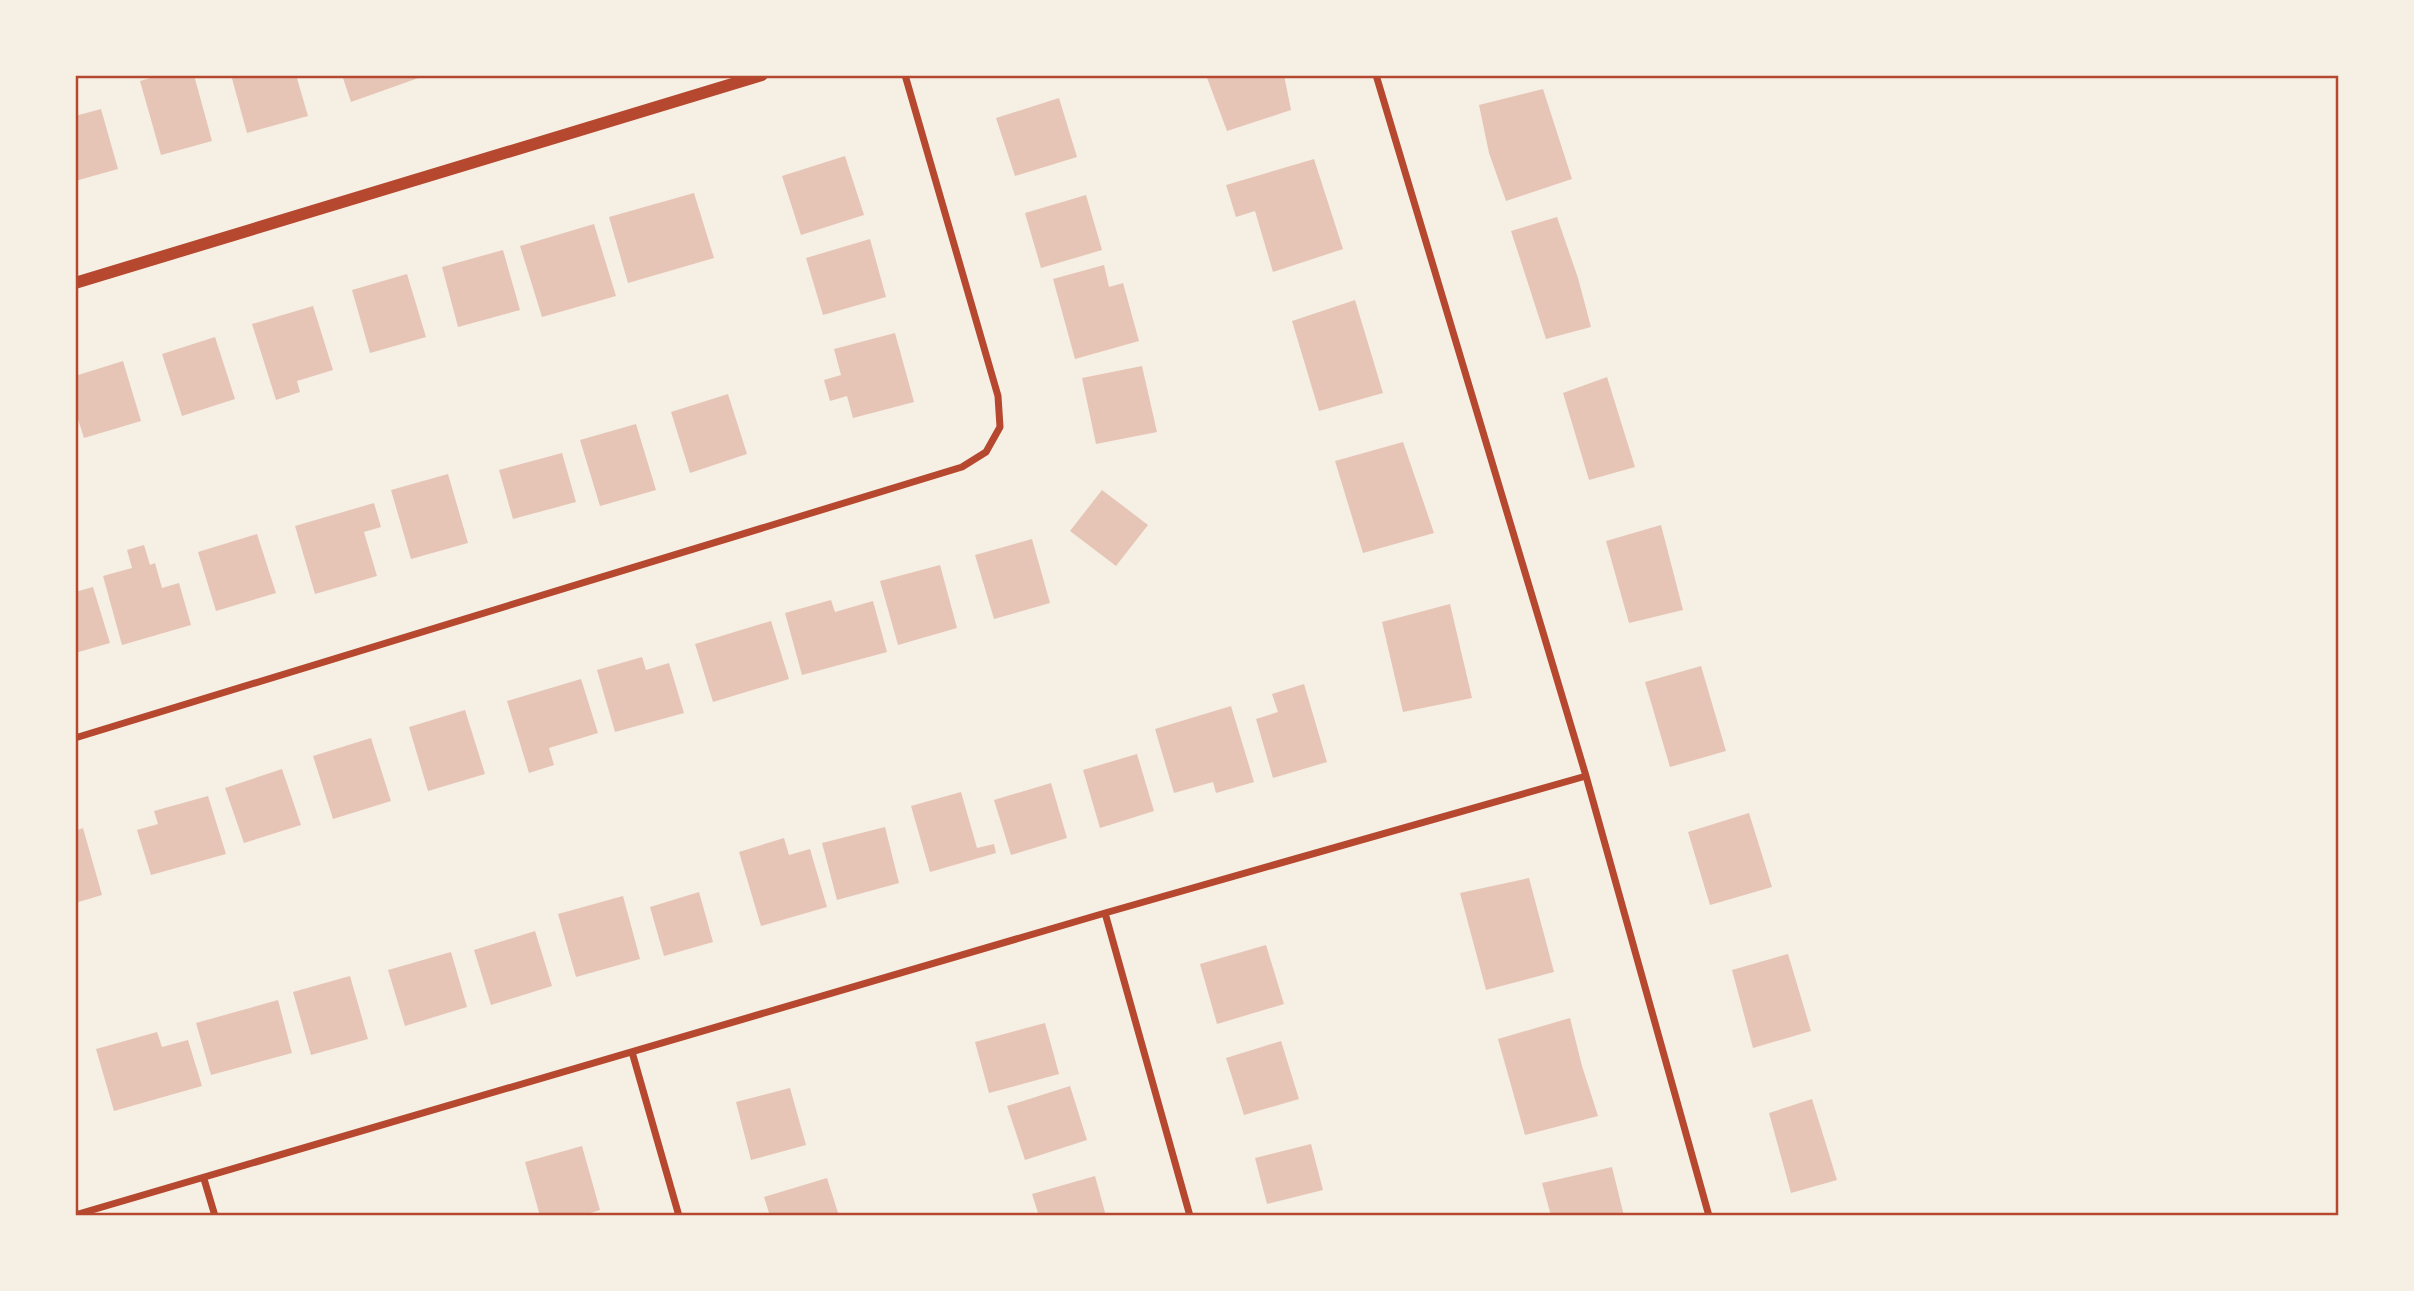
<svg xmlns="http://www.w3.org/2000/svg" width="2414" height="1291" viewBox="0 0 2414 1291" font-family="'Golos Text',sans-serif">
<rect width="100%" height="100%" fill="#f6efe4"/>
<path fill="#e6c5b7" d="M161,75H194L212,141L161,155L140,81Z
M231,75H296L308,116L247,133Z
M342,75H424V76L351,102Z
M1206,75H1284L1291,110L1227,131Z
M1543,89L1572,179L1506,201L1489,153L1479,105Z
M1059,98L1077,157L1015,176L996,118Z
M101,109L118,169L75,181V116Z
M845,156L864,215L801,235L782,176Z
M1314,159L1343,249L1273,272L1255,211L1236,217L1226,185Z
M694,193L714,258L628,283L609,217Z
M1086,195L1102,250L1041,268L1025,213Z
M1557,217L1578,278L1591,327L1546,339L1511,231Z
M594,224L616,296L542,317L520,246Z
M870,239L886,297L823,315L806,258Z
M503,250L520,310L458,327L442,267Z
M1104,265L1109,287L1123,283L1139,341L1075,359L1053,279Z
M407,274L426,337L370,353L352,290Z
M1355,300L1383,393L1319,411L1292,321Z
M313,306L333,370L297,381L300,392L276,400L252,324Z
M895,333L914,402L853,418L847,396L830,401L824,380L841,375L834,349Z
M215,337L235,399L182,416L162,354Z
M123,361L141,421L84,438L75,410V376Z
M1142,366L1157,432L1096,444L1082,378Z
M1607,377L1635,467L1589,480L1563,393Z
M728,394L747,454L690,473L671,412Z
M636,424L656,490L600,506L580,440Z
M1403,442L1434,533L1363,553L1335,461Z
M562,453L576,502L513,519L499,470Z
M448,474L468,543L411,559L391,490Z
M1102,490L1148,525L1116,566L1070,531Z
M374,503L381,527L364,532L377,576L315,594L295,526Z
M1661,525L1683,610L1629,623L1606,541Z
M257,534L276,593L216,611L198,552Z
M1032,539L1050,603L994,619L975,555Z
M144,545L150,565L155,563L162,588L179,583L191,625L122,645L103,576L132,568L127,550Z
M940,565L957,628L898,645L880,581Z
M93,587L110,643L75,653V592Z
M831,600L835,612L873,601L887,652L802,675L785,613Z
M1450,604L1472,698L1403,712L1382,622Z
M771,621L789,679L713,702L695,644Z
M642,657L646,670L669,663L684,713L615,732L597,670Z
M1701,666L1726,751L1670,767L1645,682Z
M581,679L598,733L549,748L554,765L529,773L507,701Z
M1304,684L1327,762L1273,778L1256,719L1278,712L1272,694Z
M1231,706L1254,782L1216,793L1213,782L1174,793L1155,729Z
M465,710L485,774L428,791L409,727Z
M371,738L391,801L333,819L313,756Z
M1137,754L1154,811L1100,828L1083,770Z
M282,769L301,825L244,843L225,788Z
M1051,783L1067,838L1011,855L994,800Z
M961,792L977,848L994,844L996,853L930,872L911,806Z
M208,796L226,854L151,875L137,830L158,824L154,811Z
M1749,813L1772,887L1710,905L1688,832Z
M885,827L899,883L837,900L822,843Z
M83,828L102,895L75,903V831Z
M784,838L789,855L810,849L827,907L761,926L739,852Z
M1529,878L1554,972L1486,990L1460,893Z
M699,892L713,942L664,956L650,907Z
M623,896L640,959L576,977L558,914Z
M535,931L552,986L491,1005L474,950Z
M1266,945L1284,1004L1217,1024L1200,964Z
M451,952L467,1007L405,1026L388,970Z
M1788,954L1811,1031L1753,1048L1732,970Z
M350,976L368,1039L311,1055L293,992Z
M278,1000L292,1053L211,1075L196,1023Z
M1570,1018L1582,1066L1598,1116L1525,1135L1498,1039Z
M1045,1023L1059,1074L989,1093L975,1042Z
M157,1032L162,1047L188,1040L202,1086L114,1111L96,1049Z
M1281,1041L1299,1099L1244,1115L1226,1058Z
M1070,1086L1087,1140L1025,1160L1007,1106Z
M790,1088L806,1145L751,1160L736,1102Z
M1812,1099L1837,1180L1791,1193L1769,1113Z
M1311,1144L1323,1190L1267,1204L1255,1158Z
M582,1146L600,1210L581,1216H540L525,1162Z
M1612,1167L1624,1216H1551L1542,1183Z
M1095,1176L1106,1216H1039L1032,1194Z
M827,1178L839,1216H770L764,1197Z"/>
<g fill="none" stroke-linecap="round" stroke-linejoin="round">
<path stroke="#b5482f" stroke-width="7" d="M1376,75L1586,776L1709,1216
M75,738L962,467L986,452L1000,427L998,396L905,75
M1105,913L1190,1216
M632,1052L679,1216
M204,1179L215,1216
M75,1215L1105,913L1586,776"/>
<path stroke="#b5482f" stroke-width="12" d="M75,283L762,75"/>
</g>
<rect width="2414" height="1291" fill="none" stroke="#f6efe4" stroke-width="154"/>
<rect x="77" y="77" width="2260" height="1137" fill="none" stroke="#b5482f" stroke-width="2.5"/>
</svg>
